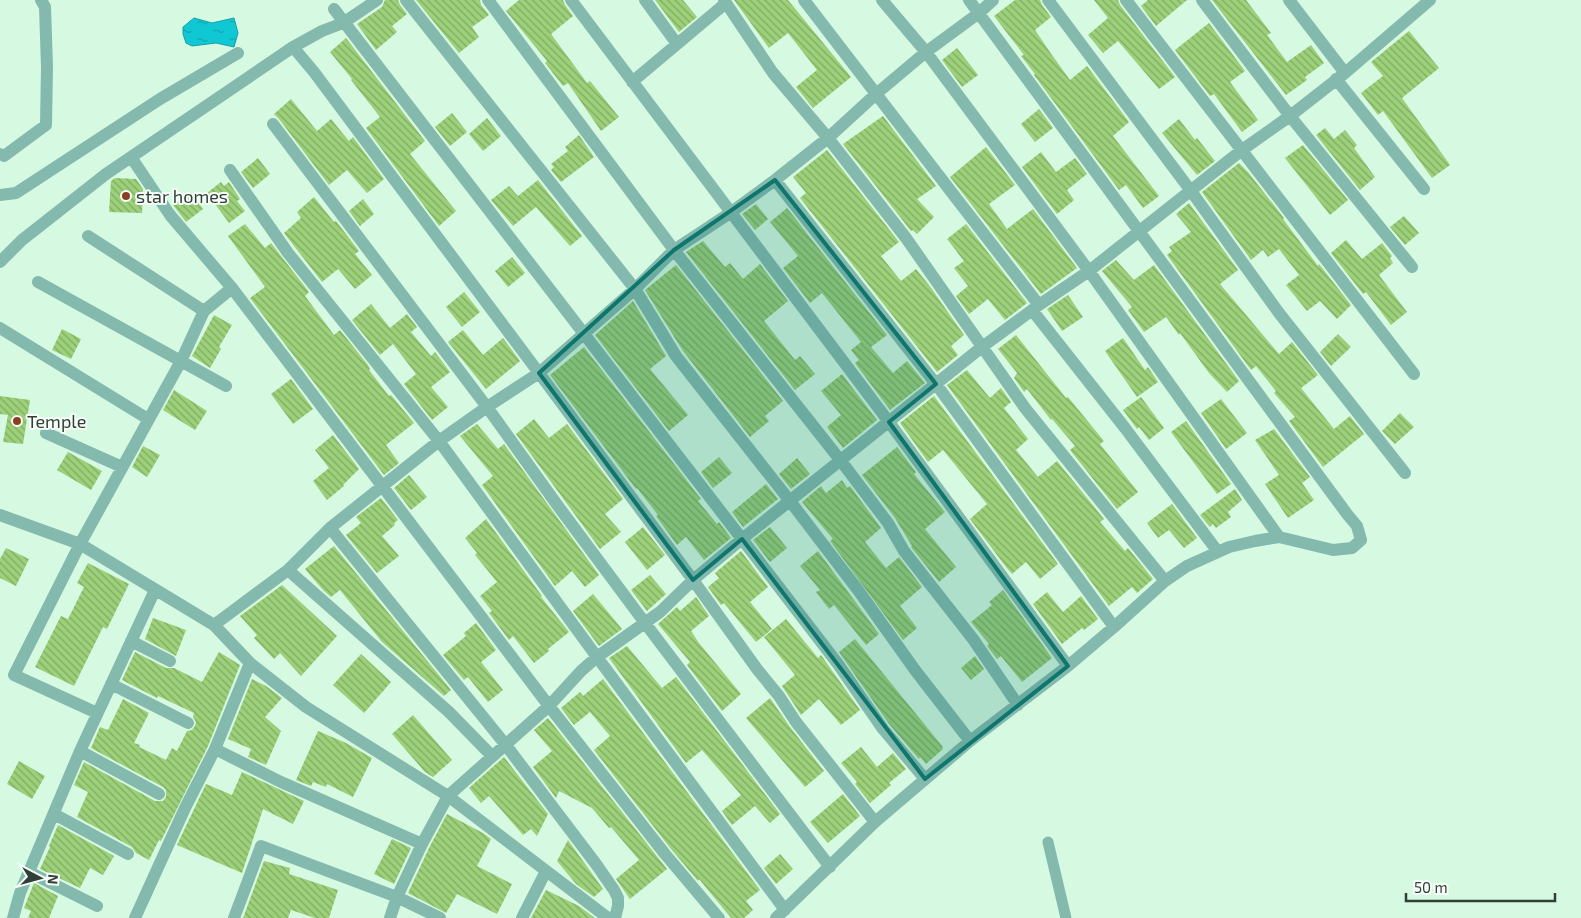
<svg xmlns="http://www.w3.org/2000/svg" width="1581" height="918" viewBox="0 0 1581 918" font-family="'Exo 2',sans-serif">
<defs>
<pattern id="water-ripples" width="26" height="14" patternUnits="userSpaceOnUse" patternTransform="scale(1.25)"><rect width="26" height="14" fill="#10c8d3"/><path d="M2 4q2-2 4 0t4 0M15 11q2-2 4 0t4 0" fill="none" stroke="#10a4ac"/></pattern>
<pattern id="building-back-hatch" width="6" height="6" patternUnits="userSpaceOnUse" patternTransform="scale(1.25)"><rect width="6" height="6" fill="#9cd079"/><path d="M-1 5l2 2M0 0l6 6M5-1l2 2" fill="none" stroke="#80aa64"/></pattern>
</defs>
<rect width="100%" height="100%" fill="#d6f9e2"/>
<path fill="url(#water-ripples)" stroke="#1a9fa4" d="M194,18L212,23L234,18L238,33L234,47L216,43L192,46L186,43L183,34V27Z"/>
<path fill="url(#building-back-hatch)" d="M385,0H398L400,5L407,14L392,26L397,32L376,50L357,24L382,7Z
M416,0H480L481,5L489,15L472,27L479,37L459,53Z
M519,0H563L565,5L573,16L551,34L587,83L590,81L619,117L601,131L568,83L563,86L545,63L547,61L506,11Z
M655,0H683L697,17L679,32Z
M734,0H788L851,77L813,108L796,87L817,70L788,33L769,48Z
M1015,0H1040L1042,5L1051,17L1035,30L1052,55L1070,80L1087,66L1129,122L1113,136L1159,196L1143,208L1126,185L1119,190L1034,75L1035,74L1021,56L1024,55L994,16Z
M1094,0H1118L1120,5L1175,77L1159,89L1118,41L1103,53L1088,35L1108,18Z
M1148,0H1187L1156,26L1141,6Z
M1212,0H1246L1271,33L1267,35L1287,62L1311,45L1324,63L1305,77L1307,80L1286,95Z
M1209,23L1245,71L1230,82L1258,120L1242,132L1214,94L1210,96L1175,50Z
M1409,31L1439,68L1402,98L1450,165L1432,178L1383,111L1378,115L1361,93L1383,76L1371,62Z
M346,38L425,141L410,154L456,211L439,226L366,128L380,117L351,80L352,79L330,52Z
M957,48L978,75L962,87L942,60Z
M291,99L317,131L331,119L349,141L353,137L384,179L367,193L347,170L329,185L279,119L274,114Z
M1039,109L1053,128L1035,142L1021,124Z
M452,113L467,132L450,146L435,127Z
M883,116L936,186L917,199L934,217L917,234L913,230L911,231L843,144Z
M487,118L501,136L483,151L469,134Z
M1179,119L1195,140L1197,138L1215,161L1197,175L1162,133Z
M1325,128L1334,139L1345,130L1357,145L1354,148L1375,177L1360,190L1316,135Z
M579,135L594,157L561,182L551,170L554,167L551,164L568,151L565,147Z
M1303,145L1348,200L1330,215L1285,158Z
M986,147L1015,185L989,204L1007,229L1033,209L1077,268L1041,294L950,177Z
M827,150L899,242L881,256L901,281L916,269L929,285L964,335L951,346L958,355L937,372L800,198L806,193L793,177Z
M1041,152L1056,172L1075,158L1087,174L1067,190L1074,200L1057,214L1022,167Z
M258,158L270,174L253,188L241,172Z
M1239,163L1248,172L1284,218L1283,219L1318,266L1319,264L1351,305L1337,319L1320,301L1307,311L1286,285L1299,275L1279,249L1268,257L1263,250L1251,260L1202,192Z
M115,178L136,179L143,189L142,213L109,212L111,181Z
M538,180L582,236L570,246L536,207L513,226L491,200L509,186L518,196Z
M221,182L224,186L229,182L240,199L237,201L245,211L229,223L207,193Z
M191,192L203,209L186,222L173,205Z
M314,197L334,222L336,221L359,251L355,254L372,275L355,289L338,269L322,282L284,233L301,218L297,212Z
M363,199L374,214L360,226L349,211Z
M1189,203L1238,270L1220,284L1279,354L1292,342L1318,375L1301,388L1334,429L1350,416L1364,434L1323,467L1289,421L1295,417L1274,393L1276,391L1256,366L1251,370L1167,255L1172,251L1169,247L1191,232L1176,214Z
M756,204L768,219L755,230L742,214Z
M787,208L887,335L871,347L893,373L907,361L925,383L890,410L855,363L859,360L851,350L861,342L822,293L810,303L783,268L798,256L770,222Z
M1404,216L1419,233L1405,245L1390,227Z
M245,224L265,248L271,243L309,292L305,296L334,335L340,330L368,365L370,369L369,370L389,396L391,395L414,423L386,445L399,463L384,475L250,298L265,287L228,236Z
M966,224L1027,303L1005,320L988,299L969,314L956,296L968,286L954,268L964,261L947,239Z
M1346,240L1362,259L1382,243L1392,256L1390,258L1393,263L1379,275L1407,312L1391,325L1366,292L1363,294L1331,253Z
M703,241L725,267L730,263L743,279L760,264L788,301L764,321L795,360L800,356L815,374L795,390L686,252Z
M512,257L525,273L508,287L495,271Z
M1116,260L1134,280L1154,265L1239,381L1227,392L1209,373L1180,333L1179,335L1166,317L1144,332L1128,310L1132,307L1102,271Z
M676,265L783,401L765,416L769,421L750,437L683,351L645,290Z
M464,292L480,312L462,327L446,307Z
M1068,295L1083,317L1062,331L1047,309Z
M633,301L666,356L650,369L688,415L669,431L595,335Z
M371,304L390,328L407,314L417,327L411,332L431,356L435,352L450,372L431,387L448,407L432,420L404,384L416,374L393,344L380,355L352,320Z
M214,315L232,325L219,347L221,349L210,368L192,356Z
M62,329L81,339L71,359L52,350Z
M463,330L483,355L503,338L520,361L486,389L448,342Z
M1338,334L1351,347L1331,366L1320,352Z
M1016,335L1066,398L1068,397L1104,441L1100,444L1138,492L1117,509L1070,450L1075,446L1052,419L1051,420L1027,389L1024,392L1014,378L1017,373L998,349Z
M1123,338L1145,370L1148,367L1158,382L1137,397L1105,351Z
M584,347L701,499L698,501L717,524L719,522L731,538L704,560L686,537L677,545L656,516L658,515L637,488L636,489L550,375Z
M967,370L990,398L1001,388L1011,402L1004,408L1028,439L1016,450L1038,477L1057,461L1104,519L1100,522L1125,551L1128,548L1153,579L1137,593L1132,587L1109,606L947,385Z
M842,374L877,420L843,448L827,427L841,415L821,391Z
M291,379L313,409L293,424L271,394Z
M174,390L207,411L195,430L163,410Z
M0,396L30,400L23,444L3,442L8,415L0,414Z
M934,396L1058,564L1040,579L1026,562L1012,574L1006,567L970,519L987,504L943,450L928,462L900,423Z
M1141,397L1164,428L1149,440L1139,427L1137,429L1123,410Z
M1221,399L1247,433L1226,449L1201,413Z
M1400,413L1414,427L1395,444L1382,431Z
M534,419L549,438L567,424L623,499L605,514L621,532L600,549L516,434Z
M1186,421L1231,484L1217,494L1171,432Z
M477,424L498,449L504,444L599,575L585,587L572,571L555,586L482,485L493,476L460,436Z
M1274,429L1310,477L1302,483L1314,500L1288,518L1265,484L1279,475L1255,440Z
M333,435L359,469L343,485L344,486L327,500L313,481L329,468L315,450Z
M143,446L160,455L147,477L132,467Z
M897,447L916,472L914,474L945,512L925,529L956,567L939,582L911,547L912,546L895,518L862,475Z
M68,452L102,471L91,490L57,470Z
M719,457L732,473L713,488L701,472Z
M797,458L810,474L791,489L779,474Z
M409,475L427,497L411,510L394,488Z
M842,480L847,488L850,486L881,528L865,542L886,568L899,557L922,587L900,606L917,628L903,640L830,541L833,539L802,502L821,486L826,493Z
M766,484L778,499L743,527L732,512Z
M1235,489L1242,500L1228,512L1231,517L1216,528L1213,524L1210,527L1200,515Z
M381,498L398,520L394,523L395,525L382,536L399,556L377,573L346,535L361,523L356,517Z
M1172,504L1197,538L1184,548L1169,530L1158,538L1147,523Z
M486,519L542,596L541,597L569,632L548,649L549,651L534,663L513,636L509,640L489,613L492,611L480,596L497,582L475,555L477,553L465,538Z
M643,527L665,555L647,570L625,542Z
M770,527L787,548L770,562L753,540Z
M334,546L451,690L444,696L382,642L340,590L331,597L323,590L305,569Z
M6,548L29,559L16,586L0,578V559Z
M741,551L768,587L750,602L772,629L756,642L724,603L721,605L708,587L719,578L715,573Z
M818,551L879,634L866,645L834,605L829,609L816,592L820,590L800,566Z
M88,563L129,584L107,629L103,627L74,686L35,667L61,616L68,619L84,587L77,583Z
M650,575L666,594L647,611L631,590Z
M282,585L337,636L301,676L280,653L274,659L254,638L257,635L240,616Z
M1003,590L1052,658L1022,682L1001,656L997,659L987,646L989,644L971,622L992,605L989,602Z
M1047,592L1063,612L1081,596L1098,619L1084,630L1082,628L1062,644L1033,604Z
M593,594L622,629L599,646L573,611Z
M696,597L709,616L691,631L699,643L741,694L722,711L687,665L690,662L658,624L677,607L680,611Z
M153,618L186,630L176,656L145,639Z
M786,619L818,658L821,655L860,710L841,725L819,699L801,715L782,686L795,675L764,637Z
M476,623L496,650L481,662L503,690L488,702L468,677L464,680L443,655L466,636L464,633Z
M855,639L943,747L942,748L943,749L926,764L920,757L919,759L889,724L839,652Z
M627,646L662,688L676,677L780,814L770,823L755,806L732,825L722,811L741,795L702,750L686,763L609,658Z
M135,652L166,668H174L202,682L219,652L240,665L208,746L161,841L159,840L149,860L136,853L132,847L77,817L88,792L74,785L84,762L155,801H163L166,797V790L163,787L91,748L100,727L108,730L123,699L149,713L134,743L140,745L139,747L166,760L172,748L177,751L187,731L192,730L195,726L196,722L193,717L194,713L158,696L157,698L122,680Z
M361,654L391,682L364,713L333,685Z
M975,656L984,669L971,680L961,668Z
M252,679L266,686L282,698L265,717L281,731L266,765L248,757L251,749L228,739Z
M603,679L760,890L746,901L753,910L744,918H731L699,879L698,881L671,849L594,750L610,736L590,712L574,725L561,708L580,692L583,696Z
M770,698L790,727L824,771L805,787L746,718Z
M413,715L452,760L433,777L425,772L392,734Z
M548,718L667,869L630,899L616,879L639,860L611,827L609,828L592,808L559,791L556,798L533,767L552,751L534,730Z
M318,731L346,743L372,758L353,797L327,784L326,787L313,782L311,786L296,780Z
M861,747L877,767L893,753L906,769L889,783L891,785L870,803L855,784L857,782L841,763Z
M504,757L548,814L537,836L531,829L523,835L489,796L481,803L469,788Z
M19,761L45,776L32,799L7,784Z
M242,772L304,801L293,824L263,809L242,873L177,845L206,784L232,795Z
M843,794L860,816L828,843L810,822Z
M447,814L483,833L491,839L477,866L512,884L497,914L457,894L446,913L408,893L429,848Z
M58,825L114,856L103,875L90,868L80,888L40,869L50,847L49,846Z
M392,839L411,848L394,884L374,874Z
M568,840L603,889L594,897L576,884L557,861Z
M780,854L793,869L776,884L764,868Z
M264,861L290,868L289,874L338,890L329,918H315L291,910L288,918H243Z
M34,883L58,896L49,918H28L31,911L24,908Z
M546,890L579,906L595,918H531Z"/>
<g fill="none" stroke-linecap="round" stroke-linejoin="round">
<path stroke="#84b9ad" stroke-width="11" d="M1048,842L1066,918"/>
<path stroke="#84b9ad" stroke-width="12" d="M406,0L635,289L676,356L790,501L858,590L915,670L970,741
M488,0L674,250L841,461L888,523L904,551L973,639L1018,705
M571,0L889,422L1068,666
M645,0L677,44
M724,0L773,73L828,138L906,238L1025,408L1165,581L1114,627L1068,666L970,741L875,822L776,918
M804,0L956,198L1039,305
M882,0L926,52L1089,271L1279,537
M969,0L1347,514L1357,526L1361,540L1352,548L1333,550L1279,537L1255,541L1229,547L1187,566L1165,581
M1048,0L1191,191L1279,313L1405,473
M1126,0L1414,374
M1202,0L1290,116L1412,267
M1289,0L1345,73
M334,9L742,539L838,664L883,729L925,779
M293,47L314,72L539,373L693,580L757,669L779,696L796,722L875,822
M1336,79L1424,189
M632,82L726,3
M273,124L487,407L558,506L645,623L830,867
M0,154L4,156L46,125L47,67L45,7L41,0
M131,157L170,215L232,288L549,706L665,854L719,918
M230,170L288,253L439,441L597,657L785,910
M775,180L936,384L1114,627
M0,195L16,193L160,99L238,53
M88,236L204,311
M0,262L22,240L106,174L293,47L322,31L343,23L377,0
M38,282L226,386
M1032,310L1125,428L1218,552
M0,328L148,419
M46,433L122,467
M0,515L80,544L214,625L250,663L306,707L448,796L608,918
M330,528L505,744L596,864L614,890L618,898V906L615,918
M288,570L449,712L492,756
M214,625L288,570L330,528L439,441L487,407L539,373L635,289L674,250L730,213L775,180L828,138L876,94L926,52L979,13L993,0
M131,641L170,661
M111,684L188,723
M97,713L14,675L80,544L181,361L204,311L232,288
M215,749L281,782L422,844
M80,751L159,794
M54,814L128,854
M29,872L97,906
M13,918L20,893L80,751L155,590
M135,918L185,808L215,749L250,663
M234,918L261,846L397,897L440,918
M390,918L397,897L422,844L448,796L549,706L581,671L597,657L660,612L693,580L742,539L982,347L1039,305L1089,271L1242,150L1290,116L1345,73L1430,0
M522,918L546,871"/>
</g>
<path fill="#0f766e" fill-opacity="0.2" stroke="#0f766e" stroke-width="4" stroke-linejoin="round" d="M775,180L936,384L889,422L1068,666L925,779L742,539L693,580L539,373L674,250Z"/>
<g fill="#894122" stroke="#f7fef9" stroke-width="2">
<circle cx="126" cy="196" r="5"/>
<circle cx="17" cy="421" r="5"/>
</g>
<g text-anchor="middle" dominant-baseline="central" stroke-width="4" stroke-linejoin="round" paint-order="stroke">
<g font-size="18" fill="#313f36" stroke="#f7fef9" text-anchor="start">
<text x="136" y="196">star homes</text>
<text x="27" y="421">Temple</text>
</g>
</g>
<g transform="translate(40 878) rotate(96)" stroke="#f7fef9" stroke-width="4" paint-order="stroke">
<path d="M0-4L9 19L0 12L-9 19Z" fill="#313f36"/>
<text y="-8" font-size="14" font-weight="bold" text-anchor="middle" fill="#313f36">N</text>
</g>
<path d="M1406 893v8h149v-8" fill="none" stroke="#313f36" stroke-width="2.5"/>
<text x="1414" y="893" font-size="15" fill="#313f36" stroke="#f7fef9" stroke-width="4" paint-order="stroke">50 m</text>
</svg>
